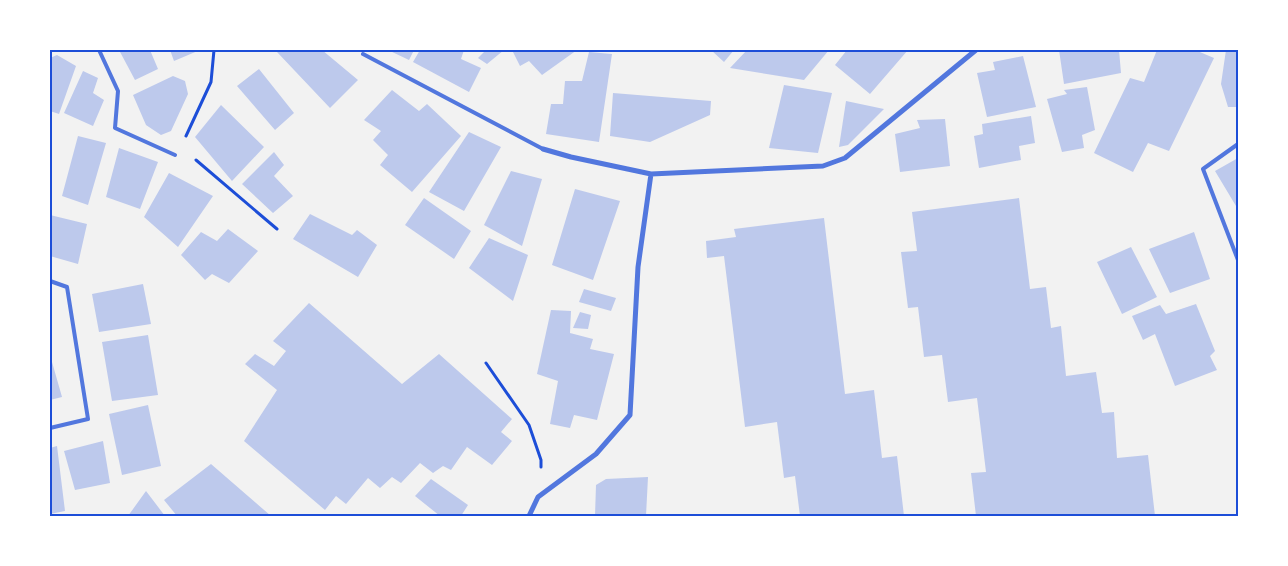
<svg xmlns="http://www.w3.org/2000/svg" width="1288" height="566" viewBox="0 0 1288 566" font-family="Bitter,serif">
<rect width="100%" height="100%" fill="#f2f2f2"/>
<path fill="#bdc9ec" d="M119,50H150L158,69L135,80Z
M170,50H200L174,61Z
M281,50H322L358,80L330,108L277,52Z
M388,50H414L409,60Z
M420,50H464L461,59L481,68L469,92L413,62Z
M486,50H504L487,64L478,58Z
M512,50H577L542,75L529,61L520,66Z
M711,50H734L724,62Z
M747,50H829L804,80L730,68Z
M847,50H908L870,94L835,65Z
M1059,50H1119L1121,73L1064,84Z
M1157,50H1195L1214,58L1169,151L1148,143L1133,172L1094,153L1130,78L1144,82Z
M1226,50H1238V107H1228L1221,84Z
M589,52L612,54L599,142L546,134L551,104H563L565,81H582Z
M57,55L76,66L59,114L50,111V58Z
M1023,56L1036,107L987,117L977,73L995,70L993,62Z
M259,69L294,113L275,130L237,86Z
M83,71L98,78L93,93L104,100L93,126L64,113Z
M173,76L185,81L188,94L171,131L161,135L146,125L133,95Z
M784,85L832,93L818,153L769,148Z
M1087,87L1095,130L1082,135L1084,148L1062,152L1047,99L1067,94L1064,90Z
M392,90L419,111L427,104L461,136L412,192L380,165L388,155L373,140L381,131L364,120Z
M613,93L711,101L710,115L650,142L610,136Z
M846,101L884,109L848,145L839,147Z
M221,105L264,147L232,181L195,137Z
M1031,116L1035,143L1019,146L1021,160L979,168L974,136L983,134L982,124Z
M945,119L950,166L900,172L895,134L920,128L917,120Z
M469,132L501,147L464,211L429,192Z
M78,136L106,143L88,205L62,196Z
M119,148L158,162L140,209L106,197Z
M274,152L284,165L274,176L293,196L273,213L242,184Z
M1238,158V205L1236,206L1215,171Z
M511,171L542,179L522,246L484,225Z
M169,173L213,196L178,247L144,217Z
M575,189L620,201L593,280L552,265Z
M424,198L471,231L454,259L405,225Z
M1019,198L1030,289L1046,287L1051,328L1061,326L1066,376L1096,372L1102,413L1114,412L1117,458L1148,455L1155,516H976L971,473L986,472L977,398L948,402L942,355L924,357L918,307L908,308L901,252L917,251L912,212Z
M310,214L352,235L357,230L377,245L358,277L293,239Z
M50,215L87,224L78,264L50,256Z
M824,218L845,394L874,390L882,458L897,456L904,516H800L795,476L784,478L777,422L745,427L724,256L707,258L706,241L736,237L734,229Z
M228,229L258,251L229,283L212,274L205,280L181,255L201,232L217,241Z
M1194,232L1210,279L1170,293L1149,249Z
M489,238L528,255L513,301L469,268Z
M1131,247L1157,297L1122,314L1097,262Z
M143,284L151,324L99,332L92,294Z
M584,289L616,298L611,311L579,302Z
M309,303L402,384L439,354L512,419L501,432L512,441L492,465L467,447L451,470L443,466L433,473L420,463L401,483L392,477L380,488L368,478L346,504L336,496L325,510L244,441L277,390L245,364L255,354L274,366L286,351L273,341Z
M1196,304L1215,351L1210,356L1217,370L1175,386L1155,334L1143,340L1132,316L1160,305L1166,314Z
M551,310L571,311L570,333L593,339L590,349L614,354L597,420L574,415L570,428L550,424L558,381L537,374Z
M580,312L591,315L588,329L573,328Z
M148,335L158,395L112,401L102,342Z
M50,355L62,397L50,400Z
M148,405L161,466L122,475L109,414Z
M103,441L110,483L75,490L64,451Z
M57,446L65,511L50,514V448Z
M211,464L271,516H177L164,500Z
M648,477L646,516H595L596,485L606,479Z
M431,479L468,505L461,516H440L415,496Z
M146,491L165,516H128Z"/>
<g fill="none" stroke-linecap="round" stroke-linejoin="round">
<path stroke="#1d4ed8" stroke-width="3" d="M186,136L211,82L214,50
M196,160L277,229
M486,363L529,425L541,460V467"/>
<path stroke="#5277de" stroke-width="4" d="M99,50L118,91L115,128L175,155
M363,54L543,149
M1238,144L1203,169L1238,260
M50,281L67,287L88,419L50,428"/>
<path stroke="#5277de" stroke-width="5" d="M543,149L571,157L651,174L823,166L845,158L976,50
M529,516L538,497L596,454L630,415L638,267L651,174"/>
</g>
<rect width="1288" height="566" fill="none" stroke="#ffffff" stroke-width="102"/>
<rect x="51" y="51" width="1186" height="464" fill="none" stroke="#1d4ed8" stroke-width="2"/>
</svg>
